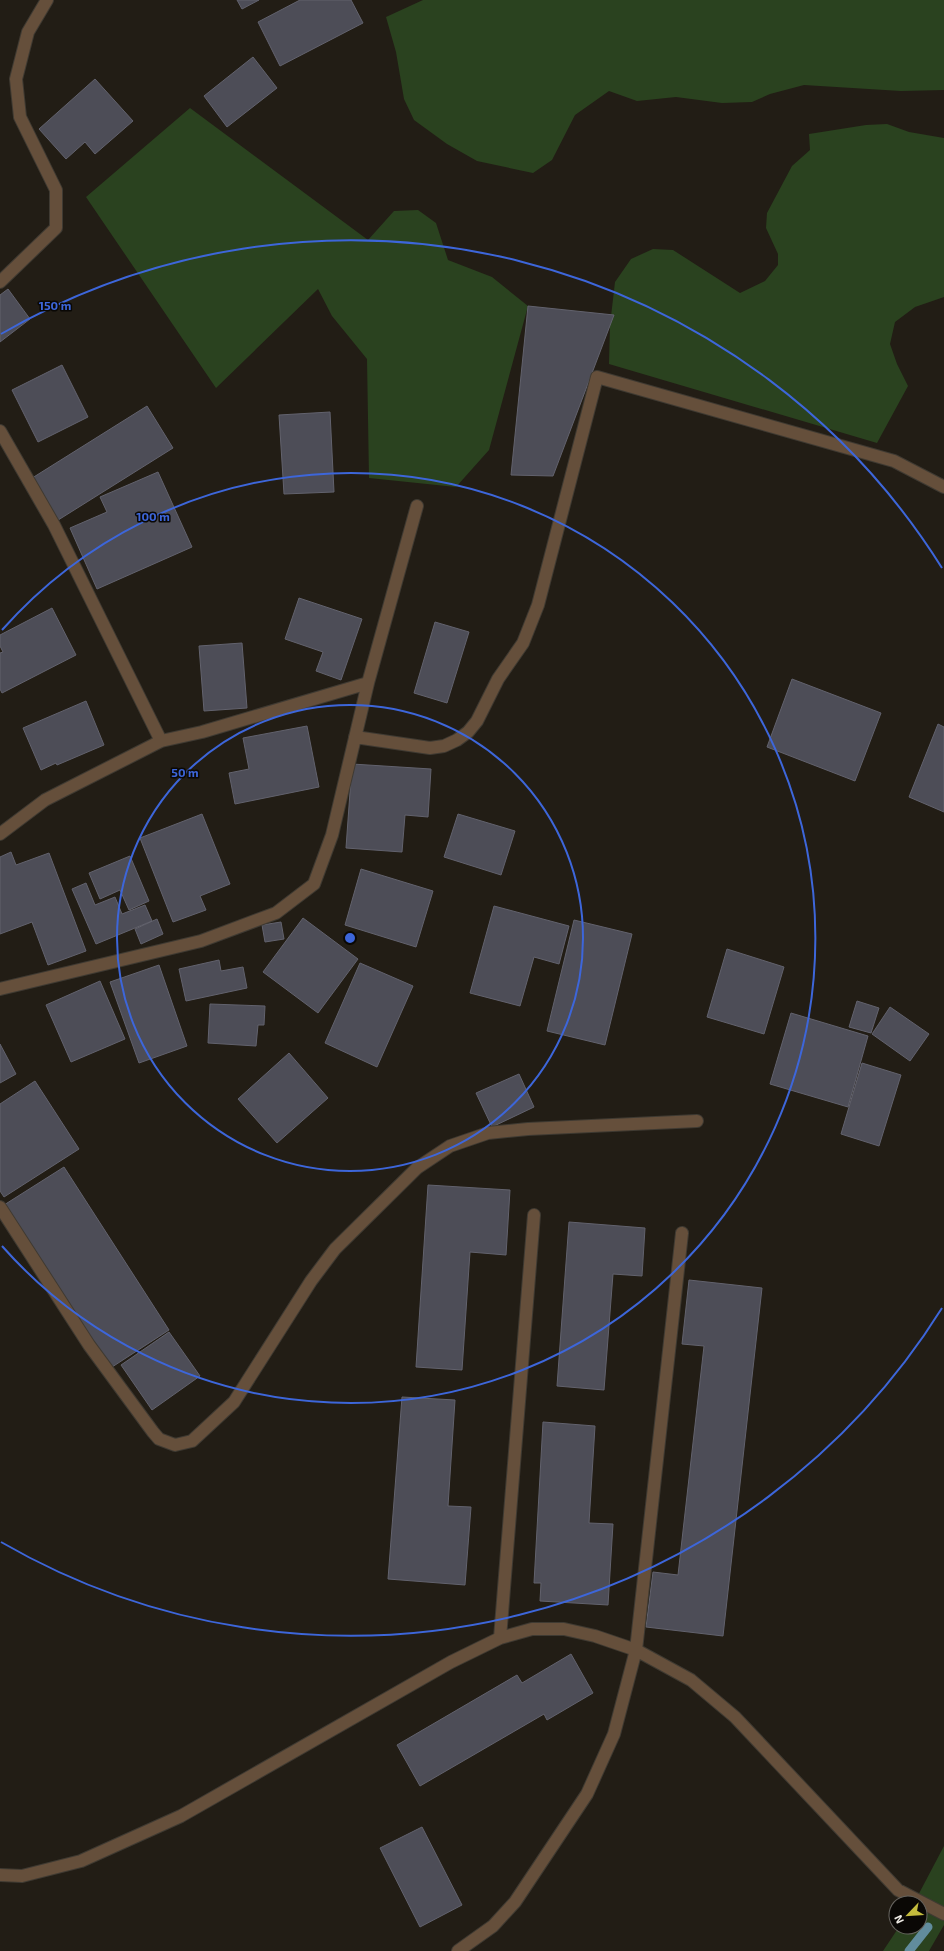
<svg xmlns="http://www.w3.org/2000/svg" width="944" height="1951" viewBox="0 0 944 1951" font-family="'Exo 2',sans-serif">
<rect width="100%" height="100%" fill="#221d15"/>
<path fill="#2a421f" d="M423,0H944V90L901,91L804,85L770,94L752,102L722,103L676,97L637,101L609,91L575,115L552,160L533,173L477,161L447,144L414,120L404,99L396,52L386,17Z
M190,108L368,240L394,211L418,210L436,223L448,260L492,277L528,306L489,450L456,487L369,478L367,359L332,316L318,289L216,388L86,197Z
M887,124L909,132L944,138V297L915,307L895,322L890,344L897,364L908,386L877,443L609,364L610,325L615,282L631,259L653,249L673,250L740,293L765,281L778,265V254L766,228L767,213L792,166L810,150L809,134L866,125Z
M944,1846V1925L929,1951H883L899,1927H920V1903H914Z"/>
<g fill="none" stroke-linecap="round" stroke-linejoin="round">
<path stroke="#618c9d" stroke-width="9" d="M909,1951L928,1927"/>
</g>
<path fill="#4d4d57" stroke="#62626d" d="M237,0H259L242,9Z
M300,0H351L363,23L280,66L258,22Z
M253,57L277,88L227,127L204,96Z
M95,79L133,121L95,154L85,142L66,159L39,129Z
M8,289L30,319L0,342V295Z
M528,306L614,315L553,476L511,475Z
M62,365L88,417L38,442L12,390Z
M147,406L173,448L55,522L29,480Z
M330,412L334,492L284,494L279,415Z
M158,472L192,547L97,589L70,528L107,512L100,497Z
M299,598L362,619L341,680L316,671L323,652L285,639Z
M52,608L76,655L2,693L0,689V653L3,652L0,646V635Z
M435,622L469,632L447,703L414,693Z
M242,643L247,708L204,711L199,646Z
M792,679L881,713L855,781L767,747Z
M86,701L104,745L57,765L56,763L41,770L23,728Z
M938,724L944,727V812L909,797Z
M307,726L319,787L235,804L229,773L249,769L243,738Z
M352,764L431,769L428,817L405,815L402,852L346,848Z
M202,814L230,884L200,896L206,910L173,922L140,838Z
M458,814L515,831L501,875L444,857Z
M11,852L16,865L49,853L86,951L48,965L32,922L0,934V857Z
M130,856L149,901L129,910L120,890L100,899L89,873Z
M361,869L433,891L416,947L345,925Z
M86,883L95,905L115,897L122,914L145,905L152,921L96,944L72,889Z
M494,906L569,926L559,964L534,957L520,1006L470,993Z
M303,918L358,959L318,1013L263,972Z
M157,919L163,934L141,944L135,929Z
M574,920L632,934L605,1045L547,1031Z
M281,922L284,939L265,942L262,925Z
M727,949L784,967L764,1034L707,1017Z
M219,960L221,971L243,967L247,988L186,1001L179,969Z
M360,963L413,986L377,1067L325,1043Z
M159,965L187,1046L139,1063L110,982Z
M100,981L125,1039L71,1062L46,1005Z
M857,1001L879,1008L871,1033L849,1027Z
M210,1004L265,1006L264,1025H258L256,1046L208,1043Z
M890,1007L929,1034L910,1061L872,1034Z
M791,1013L868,1036L848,1107L770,1084Z
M0,1044L16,1074L0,1083Z
M289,1053L328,1098L277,1143L238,1099Z
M862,1063L901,1075L879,1146L841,1134Z
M519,1074L534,1107L492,1127L476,1093Z
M35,1081L79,1149L4,1197L0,1191V1104Z
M64,1167L169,1330L109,1369L4,1205Z
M428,1185L510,1190L506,1255L470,1252L462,1370L416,1367Z
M569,1222L645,1228L642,1276L613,1274L604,1390L557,1386Z
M689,1280L762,1288L723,1636L646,1627L653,1572L678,1575L704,1346L682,1344Z
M169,1332L200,1376L152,1410L121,1365Z
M402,1397L455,1400L448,1506L471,1507L465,1585L388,1579Z
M543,1422L595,1426L589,1523L613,1524L608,1605L540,1601L541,1583H534Z
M571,1654L593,1693L547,1720L544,1714L420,1786L397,1745L517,1675L522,1683Z
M422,1827L462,1905L420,1927L380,1848Z"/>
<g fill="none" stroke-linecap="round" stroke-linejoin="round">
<defs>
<path id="minor" d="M0,282L56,228V190L20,117L16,79L28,32L47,0
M0,431L54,525L161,741
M355,737L430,748L444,746L457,740L468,732L477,721L498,679L523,643L538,605L597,377L894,461L944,487
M0,834L45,800L161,741L202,732L368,683
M0,989L201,941L276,913L314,884L332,835L368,683L417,506
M0,1207L89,1345L153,1432L159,1439L175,1445L192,1441L234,1402L311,1281L335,1249L417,1168L450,1146L488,1133L528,1129L697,1121
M500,1638L534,1215
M0,1875L22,1876L81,1861L181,1816L451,1662L500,1638L532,1629H564L595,1636L636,1650L691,1680L735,1717L898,1890L944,1914
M458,1951L493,1926L515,1902L587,1794L614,1734L636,1650L682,1233"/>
</defs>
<use href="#minor" stroke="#3f3a32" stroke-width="14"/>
<use href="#minor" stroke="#654f3b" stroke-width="12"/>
</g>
<g fill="none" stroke="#3d66da" stroke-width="2">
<circle cx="350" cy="938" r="233"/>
<path d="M2 630A465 465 0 1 1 2 1246"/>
<path d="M942 1308A698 698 0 0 1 1 1542M1 334A698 698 0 0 1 942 568"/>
</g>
<circle cx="350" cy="938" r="6" fill="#3d66da" stroke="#0a0805" stroke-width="2"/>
<g font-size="12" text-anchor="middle" font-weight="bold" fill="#3d66da" stroke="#0a0805" stroke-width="3" stroke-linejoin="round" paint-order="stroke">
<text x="55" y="310">150 m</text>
<text x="153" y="521">100 m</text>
<text x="185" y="777">50 m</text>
</g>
<g transform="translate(908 1915) rotate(245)"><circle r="19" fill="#0a0805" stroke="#66645f"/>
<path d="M0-3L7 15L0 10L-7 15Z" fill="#c4bc3d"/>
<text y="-6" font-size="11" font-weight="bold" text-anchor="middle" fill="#f0ede7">N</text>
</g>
</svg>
